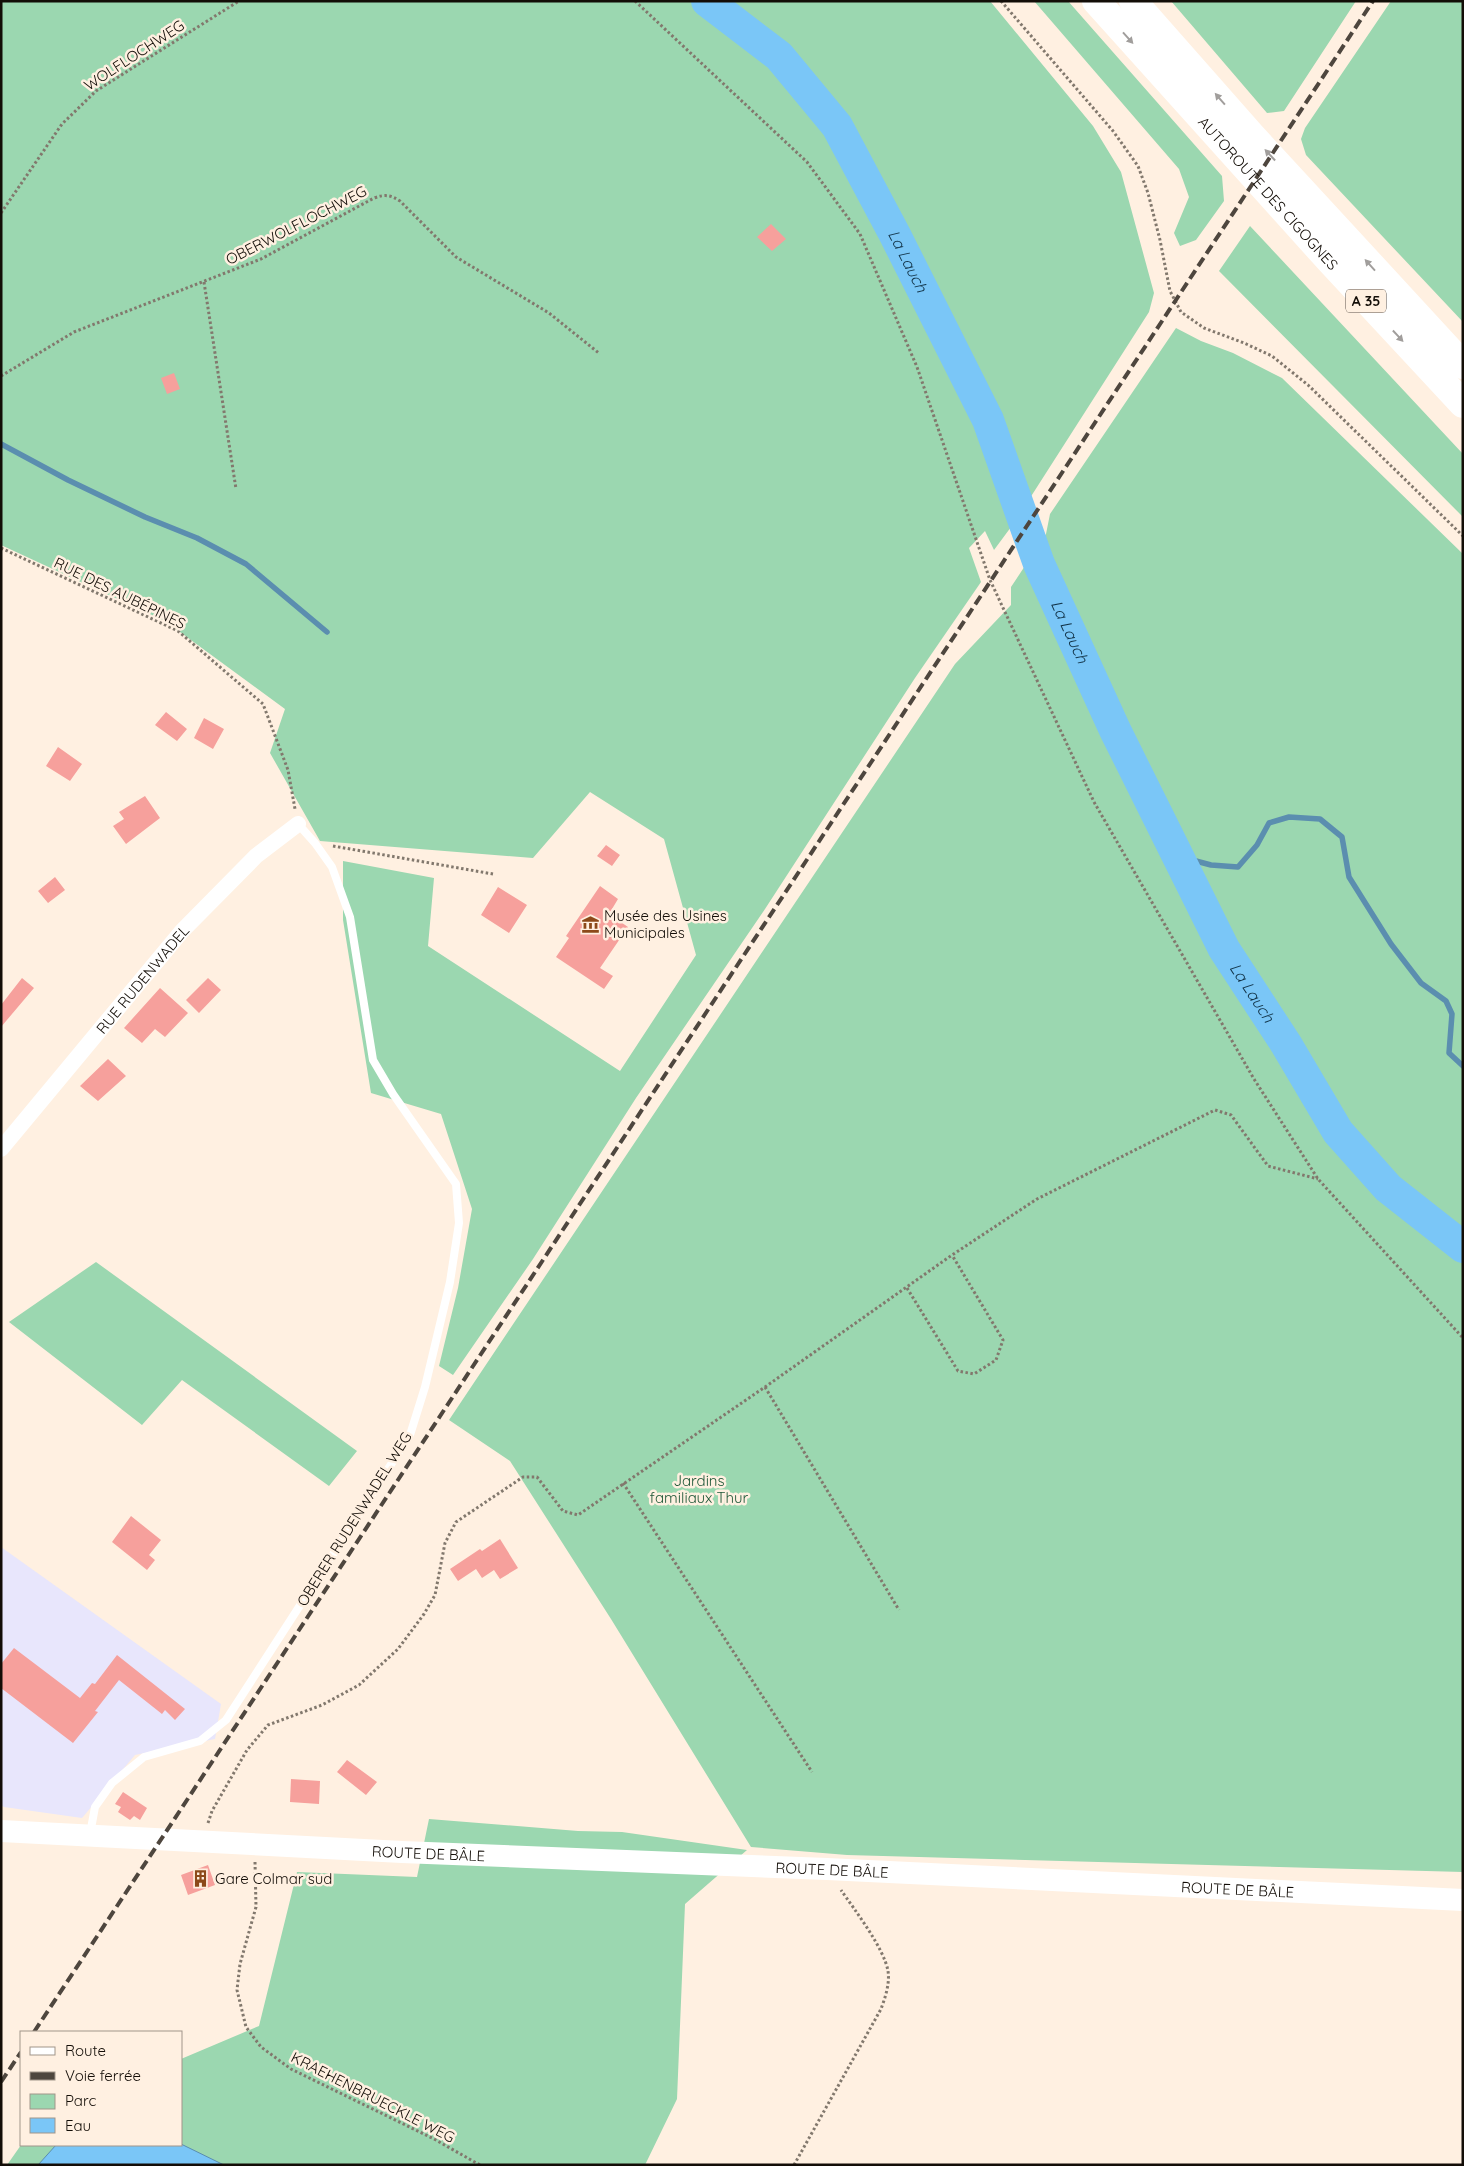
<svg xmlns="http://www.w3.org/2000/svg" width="1464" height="2166" viewBox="0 0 1464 2166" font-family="Quicksand,sans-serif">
<rect width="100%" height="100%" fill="#fff0e1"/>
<path fill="#e8e6fc" d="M1,1547L221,1704L215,1739L135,1755L82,1818L4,1807L1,1805Z"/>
<path fill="#9bd7b0" d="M1,1H990L1093,126L1121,172L1154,293L1149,312L1014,523L994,550L985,531L969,548L981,582L915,678L765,909L636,1098L533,1259L453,1375L439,1366L458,1288L472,1209L441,1114L371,1093L343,920V861L434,878L428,946L620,1071L696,955L664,839L590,792L533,858L320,841L270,753L285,709L165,621L1,545Z
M1034,1H1068L1222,176L1224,201L1196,240L1180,246L1174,233L1189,197L1179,169Z
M1171,1H1356L1284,111L1267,113Z
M1391,1H1463V322L1306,155L1301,139L1305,128Z
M1250,226L1463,454V517L1219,271Z
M1176,328L1201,341L1233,353L1282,378L1463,554V1872L847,1855L751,1847L611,1619L510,1461L449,1420L955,664L1011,605V587L1046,534L1050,514Z
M96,1262L357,1451L329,1486L182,1380L142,1425L9,1322Z
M429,1819L578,1831L622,1832L747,1850L685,1904L677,2099L645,2165H7L21,2145H181V2059L259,2026L297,1872L417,1877Z"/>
<path fill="#7ac6f7" stroke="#5b8eaf" d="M181,2144L224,2165H38L56,2145Z"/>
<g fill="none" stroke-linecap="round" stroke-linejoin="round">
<path stroke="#5b8eaf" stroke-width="5.5" d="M1,444L68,480L145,517L197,538L246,564L327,632
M1177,856L1211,865L1238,867L1257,845L1269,823L1289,817L1320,819L1342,837L1349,877L1391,944L1421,983L1446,1001L1452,1014L1449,1053L1463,1066"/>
<path stroke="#7ac6f7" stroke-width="32" id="s1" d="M707,1L779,56L837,126L895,235L988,420L1039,564L1115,730L1224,949L1286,1044L1338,1132L1388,1188L1463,1247"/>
</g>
<path fill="#f6a09c" d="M771,224L786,239L772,251L757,237Z
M174,373L180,389L167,394L161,378Z
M166,712L187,729L177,741L155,725Z
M204,718L224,729L213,749L194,738Z
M58,747L82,764L70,781L46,766Z
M145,796L160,818L126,844L113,826L124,819L119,812Z
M606,845L620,855L612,866L597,856Z
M55,877L65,890L48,903L38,891Z
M600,886L618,899L609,914L628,927L600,968L613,976L604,989L556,957L569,938L566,936Z
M498,887L527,905L509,933L481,915Z
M22,978L34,988L1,1027V1005Z
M208,978L221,990L199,1013L186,1000Z
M160,988L188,1013L165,1037L155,1029L142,1043L124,1028Z
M108,1059L126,1076L98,1101L80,1086Z
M131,1516L161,1540L149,1555L155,1560L147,1570L112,1542Z
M500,1539L518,1568L500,1579L494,1570L482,1578L476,1569L458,1581L450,1569L480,1549L482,1551Z
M14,1648L80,1698L92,1683L95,1684L117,1655L185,1709L175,1720L165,1710L162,1714L119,1680L95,1711L98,1712L73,1743L1,1688V1664Z
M347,1760L377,1782L366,1795L337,1772Z
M291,1779L320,1781L319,1804L290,1802Z
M123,1792L147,1808L140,1820L134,1816L130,1820L118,1812L121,1807L115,1804Z
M208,1865L215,1885L188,1895L181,1875Z"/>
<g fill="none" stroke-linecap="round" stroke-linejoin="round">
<path stroke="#82786d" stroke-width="3" stroke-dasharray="2.5 2.5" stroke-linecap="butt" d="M635,1L807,162L860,234L917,367L990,580L1094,802L1254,1079L1318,1179L1463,1338
M1001,1L1113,131L1138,166L1148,193L1160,240L1170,291L1181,312L1204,328L1244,343L1272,356L1308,385L1463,536
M1,213L62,124L96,91L239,1
M204,282L236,489
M1,376L74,332L261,259L374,198C385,194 391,195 400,201L456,257L549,313L600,354
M1,548L178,631L263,704L288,770L295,809
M333,846L493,874
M907,1288L958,1371L974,1374L996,1360L1003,1340L952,1255
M765,1387L899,1610
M623,1483L812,1772
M208,1823L212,1811L247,1750L268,1725L322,1705L359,1685L398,1649L424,1614L435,1595L445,1543L456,1522L523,1477H537L563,1511L578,1515L765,1387L952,1255L1037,1199L1215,1110L1231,1115L1268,1166L1318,1179
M255,1862L256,1907L240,1964L237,1990L246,2027L261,2047L291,2069L434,2139L480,2165
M794,2165L881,2009C885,1998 890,1984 888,1971C884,1948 854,1909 841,1890"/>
<path stroke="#fff" stroke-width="8" d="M90,1834L95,1807L112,1783L144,1757L200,1741L226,1720L410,1435L425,1387L450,1282L459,1223L456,1184L393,1094L373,1060L350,917L332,867L315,843L298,824"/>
<path stroke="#fff" stroke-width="16" id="s2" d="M1,1149L182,931L256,856L298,824"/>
<path stroke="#fff" stroke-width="22" id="s3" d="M1,1831L402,1852L827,1869L1463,1900"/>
<g stroke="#fff" stroke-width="28">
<path id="s4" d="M1096,1L1330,261L1463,404"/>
<path d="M1133,1L1252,136L1463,365"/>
</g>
<path stroke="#4e463e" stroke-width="4" stroke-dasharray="10 5" stroke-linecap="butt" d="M34,2032L1373,1
M1,2082L21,2052"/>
</g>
<defs><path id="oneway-solid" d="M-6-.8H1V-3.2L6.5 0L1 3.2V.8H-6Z" transform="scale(1.25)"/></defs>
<g fill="#a19e9c">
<use href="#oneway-solid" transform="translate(1128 38) rotate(48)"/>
<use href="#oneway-solid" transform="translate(1220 99) rotate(-131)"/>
<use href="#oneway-solid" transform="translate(1270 155) rotate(-133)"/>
<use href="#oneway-solid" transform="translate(1370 265) rotate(-132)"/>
<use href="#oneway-solid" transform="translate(1398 336) rotate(47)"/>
</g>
<defs>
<symbol id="museum-bare" viewBox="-9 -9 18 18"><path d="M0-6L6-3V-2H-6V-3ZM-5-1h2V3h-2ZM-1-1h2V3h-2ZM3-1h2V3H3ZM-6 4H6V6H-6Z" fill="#8c4919" stroke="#fff0e1" stroke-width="2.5" paint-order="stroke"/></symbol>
<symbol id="building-bare" viewBox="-9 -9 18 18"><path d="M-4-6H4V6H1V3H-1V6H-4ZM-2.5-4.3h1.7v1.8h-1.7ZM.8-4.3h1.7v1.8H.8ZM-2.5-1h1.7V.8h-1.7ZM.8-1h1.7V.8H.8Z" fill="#8c4919" stroke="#fff0e1" stroke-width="2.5" paint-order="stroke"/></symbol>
</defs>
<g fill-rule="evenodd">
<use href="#museum-bare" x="578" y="912" width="25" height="25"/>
<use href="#building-bare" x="188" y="1866" width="25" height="25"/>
</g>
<g text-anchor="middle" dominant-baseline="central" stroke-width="5" stroke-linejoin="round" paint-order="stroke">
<rect fill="#fff0e1" stroke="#5a5148" stroke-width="1" x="1346" y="289.5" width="40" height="23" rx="4"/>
<g font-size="14" font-weight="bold" fill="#130d07">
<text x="1366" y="301">A 35</text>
</g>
<g font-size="15" fill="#130d07" stroke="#fff0e1">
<text transform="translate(134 55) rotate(-33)">WOLFLOCHWEG</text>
<text stroke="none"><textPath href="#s4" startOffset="258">AUTOROUTE DES CIGOGNES</textPath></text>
<text transform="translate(296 225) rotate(-27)">OBERWOLFLOCHWEG</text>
<text transform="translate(120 593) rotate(26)">RUE DES AUBÉPINES</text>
<text stroke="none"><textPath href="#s2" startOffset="221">RUE RUDENWADEL</textPath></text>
<text transform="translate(354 1519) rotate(-58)">OBERER RUDENWADEL WEG</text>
<text stroke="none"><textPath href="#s3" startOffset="428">ROUTE DE BÂLE</textPath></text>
<text stroke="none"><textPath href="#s3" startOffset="832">ROUTE DE BÂLE</textPath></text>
<text stroke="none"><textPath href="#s3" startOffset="1238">ROUTE DE BÂLE</textPath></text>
<text transform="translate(373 2097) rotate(27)">KRAEHENBRUECKLE WEG</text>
</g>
<g font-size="15" fill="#130d07" stroke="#fff0e1" text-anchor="start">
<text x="604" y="915">Musée des Usines<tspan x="604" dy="17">Municipales</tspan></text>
<text x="215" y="1878">Gare Colmar sud</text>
</g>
<g font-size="15" fill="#1d5636" stroke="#fff0e1">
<text x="699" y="1480">Jardins<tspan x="699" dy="17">familiaux Thur</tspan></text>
</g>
<g font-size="16" font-style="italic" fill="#113246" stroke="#fff0e1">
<text stroke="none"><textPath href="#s1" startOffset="334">La Lauch</textPath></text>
<text stroke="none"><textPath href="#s1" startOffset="739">La Lauch</textPath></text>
<text stroke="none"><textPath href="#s1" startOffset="1144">La Lauch</textPath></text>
</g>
</g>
<rect width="1464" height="2166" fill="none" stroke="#130d07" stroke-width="5"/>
<rect x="20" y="2031" width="162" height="115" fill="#fff0e1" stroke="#a1958a"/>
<rect x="30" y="2047" width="25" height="8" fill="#ffffff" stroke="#a1958a"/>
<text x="65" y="2056" font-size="15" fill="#130d07">Route</text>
<rect x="30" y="2072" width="25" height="8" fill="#4e463e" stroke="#a1958a"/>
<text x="65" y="2081" font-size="15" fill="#130d07">Voie ferrée</text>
<rect x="30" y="2094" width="25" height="15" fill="#9bd7b0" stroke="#a1958a"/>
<text x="65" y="2106" font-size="15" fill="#130d07">Parc</text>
<rect x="30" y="2118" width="25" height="15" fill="#7ac6f7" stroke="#a1958a"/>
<text x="65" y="2131" font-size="15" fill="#130d07">Eau</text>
</svg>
